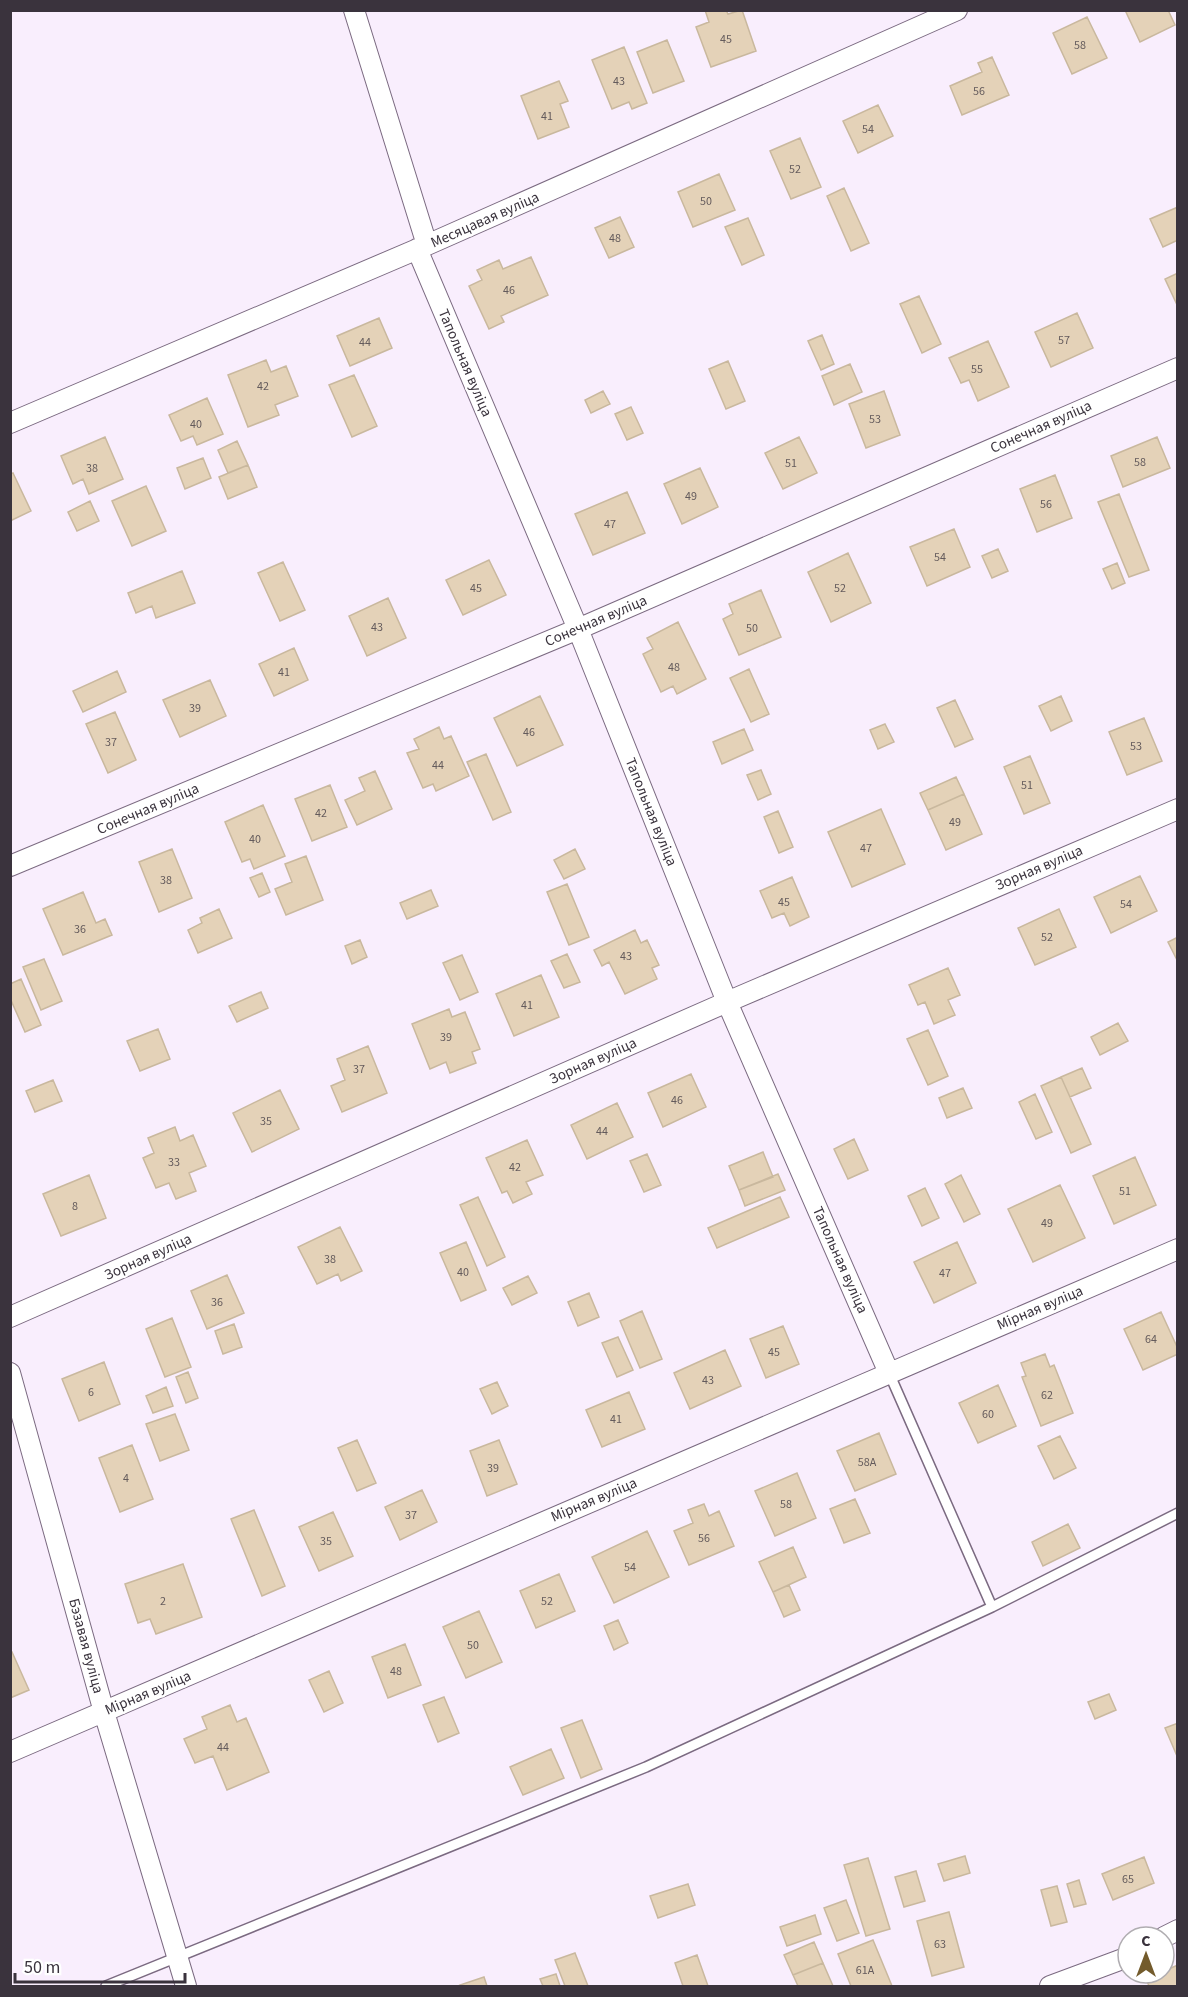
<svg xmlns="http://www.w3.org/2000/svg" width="1188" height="1997" viewBox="0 0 1188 1997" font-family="'Source Sans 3',sans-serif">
<rect width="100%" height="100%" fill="#f9eefd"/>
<path fill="#e4d2b8" stroke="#c9b89e" stroke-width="1.5" d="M705,10H726L728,14L742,10L756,51L711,67L696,27L709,22Z
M1125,10H1168L1175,25L1140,42Z
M1087,17L1107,58L1072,74L1053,33Z
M667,40L684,81L653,93L637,52Z
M624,47L647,103L632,109L629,102L612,109L592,60Z
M992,57L1009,95L962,115L950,86L982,72L978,63Z
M559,81L568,101L560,104L569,127L538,139L521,96Z
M878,105L893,136L858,153L843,121Z
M800,138L821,187L791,199L770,151Z
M719,174L735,210L693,227L678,192Z
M844,188L869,243L851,251L827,196Z
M1178,207V240L1163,247L1150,219Z
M620,217L634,247L609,258L595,228Z
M748,218L764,255L742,265L725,227Z
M531,257L548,295L501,316L504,322L489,329L469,286L482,280L477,270L499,260L503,269Z
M1178,273V307L1165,279Z
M919,296L941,344L922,353L900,304Z
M1077,313L1093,348L1051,367L1035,332Z
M379,318L392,348L350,366L337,336Z
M822,335L834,364L821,370L808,341Z
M988,341L1009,387L978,401L969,380L961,383L949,358Z
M266,360L271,372L286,366L298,396L275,405L279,415L248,427L228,375Z
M728,361L745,401L726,409L709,369Z
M850,364L862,392L834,405L822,376Z
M354,375L377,426L352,437L329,385Z
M603,391L610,404L591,413L585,400Z
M884,391L900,435L866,448L849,404Z
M207,398L223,434L197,445L193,436L181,441L169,415Z
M631,407L643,433L627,440L615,414Z
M105,437L123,479L89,494L83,479L73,484L61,456Z
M799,437L817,473L783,489L765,453Z
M1157,437L1170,468L1123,487L1111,456Z
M237,441L248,465L228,473L218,450Z
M203,458L211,478L185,489L177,468Z
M248,465L257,487L228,499L219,477Z
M700,468L718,507L682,524L664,484Z
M13,473L31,511L10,521V474Z
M1055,475L1072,518L1037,532L1020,489Z
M146,486L166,531L132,546L112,501Z
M627,492L645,533L593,555L575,514Z
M1119,494L1149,570L1129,577L1098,502Z
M90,501L99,521L77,531L68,512Z
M954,529L970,567L927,586L910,547Z
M998,549L1008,571L992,578L982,556Z
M848,553L871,603L831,622L808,572Z
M489,560L506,595L463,615L446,580Z
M283,562L305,610L280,621L258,573Z
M1117,563L1125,583L1112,589L1103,569Z
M182,571L195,603L156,618L152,606L136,613L128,593Z
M761,590L781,637L739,655L723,619L733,614L729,604Z
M388,598L406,638L367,656L349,616Z
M678,622L706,679L677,694L673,686L661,692L643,654L653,649L647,638Z
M294,648L308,680L274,696L259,664Z
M749,669L769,714L751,722L730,678Z
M117,671L126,692L83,712L73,691Z
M210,680L226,716L180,737L163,700Z
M540,696L563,745L517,766L494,718Z
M1061,696L1072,721L1051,731L1039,706Z
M955,700L973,739L955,747L937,708Z
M115,712L136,760L108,773L86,724Z
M1144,718L1162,761L1127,775L1109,732Z
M885,724L894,742L878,749L870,730Z
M439,727L444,739L451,736L469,776L436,791L433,784L423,788L407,753L419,749L414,739Z
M744,729L753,750L722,764L713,742Z
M486,754L511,812L493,820L467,762Z
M1030,756L1050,803L1024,814L1004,767Z
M761,770L771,794L758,800L747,775Z
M375,771L392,809L357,825L345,800L365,791L359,778Z
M956,777L964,794L928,810L920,793Z
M330,785L347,827L312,841L295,799Z
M964,794L982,834L946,850L928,810Z
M263,805L285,856L254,869L250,859L242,862L225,822Z
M881,809L905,864L852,887L828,832Z
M778,811L793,847L779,853L764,817Z
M172,849L192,898L159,912L139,862Z
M575,849L585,869L564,879L554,860Z
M306,856L323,900L286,915L275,889L292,882L285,864Z
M262,873L270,892L259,897L250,878Z
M1140,876L1157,911L1111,933L1094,897Z
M792,877L809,917L790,926L784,913L772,918L760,891Z
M567,884L589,937L569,945L547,892Z
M431,890L438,906L407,919L400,903Z
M83,892L96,923L105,919L112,935L63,955L43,909Z
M219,909L232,938L198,953L188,930L202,923L200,918Z
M1059,909L1076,947L1035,965L1018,928Z
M635,930L641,943L647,940L659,965L652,968L657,979L625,994L609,962L602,966L594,950Z
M1178,937V962L1168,942Z
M360,940L367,957L352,964L345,946Z
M567,954L580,982L564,988L551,961Z
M462,955L478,992L460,1000L443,963Z
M44,959L62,1001L41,1010L23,967Z
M948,968L960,995L948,1000L955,1015L934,1024L925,1002L918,1005L909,985Z
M541,975L559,1017L514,1036L496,994Z
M21,979L41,1025L25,1032L10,998V984Z
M261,992L268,1008L237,1022L229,1006Z
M449,1009L452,1017L465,1012L480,1049L472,1052L476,1063L450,1073L446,1062L430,1069L412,1024Z
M1118,1023L1128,1041L1100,1055L1091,1037Z
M158,1029L170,1059L140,1071L127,1041Z
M928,1030L948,1076L928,1085L907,1039Z
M368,1046L387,1093L342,1112L331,1086L345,1080L337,1059Z
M1082,1068L1091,1088L1070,1097L1061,1077Z
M691,1074L706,1107L663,1127L648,1093Z
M1061,1077L1091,1144L1071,1153L1041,1086Z
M53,1080L62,1101L35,1112L26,1091Z
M963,1088L972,1108L947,1118L939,1098Z
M280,1090L299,1129L252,1152L233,1113Z
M1035,1094L1052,1132L1036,1139L1019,1102Z
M617,1103L633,1137L587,1159L571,1125Z
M175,1127L180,1141L193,1135L206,1166L189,1173L196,1191L176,1199L169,1183L156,1188L143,1158L154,1153L148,1138Z
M854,1139L868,1170L848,1179L834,1149Z
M527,1140L543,1175L526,1182L532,1194L513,1203L507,1191L502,1193L486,1158Z
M763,1152L773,1177L739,1190L729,1166Z
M647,1154L661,1185L644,1192L630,1161Z
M1135,1157L1156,1205L1114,1224L1093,1176Z
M778,1174L785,1190L745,1206L739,1190Z
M89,1175L106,1218L61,1236L43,1194Z
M961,1175L980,1214L964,1222L945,1184Z
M1060,1185L1085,1238L1033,1262L1008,1209Z
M925,1188L939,1218L922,1226L908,1196Z
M478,1197L505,1257L487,1266L460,1205Z
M780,1197L789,1217L717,1248L708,1228Z
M340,1227L362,1271L341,1281L338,1274L317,1284L298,1247Z
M466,1242L486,1290L461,1301L440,1253Z
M957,1242L976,1283L934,1303L914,1262Z
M227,1275L244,1313L207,1329L191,1291Z
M528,1276L537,1293L512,1305L503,1288Z
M589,1293L599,1317L578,1326L568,1302Z
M642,1311L662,1359L640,1368L620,1321Z
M1161,1312L1178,1349V1354L1143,1370L1124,1329Z
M172,1318L191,1367L165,1377L146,1329Z
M234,1324L242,1347L223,1354L215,1331Z
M783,1326L799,1364L766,1378L750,1339Z
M618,1337L633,1370L617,1377L602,1343Z
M725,1350L741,1386L690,1409L674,1373Z
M1045,1354L1050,1367L1054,1365L1073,1413L1041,1426L1022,1377L1026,1376L1021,1363Z
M104,1362L120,1404L79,1421L62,1379Z
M188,1372L198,1398L186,1403L176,1377Z
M497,1382L508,1406L492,1414L480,1389Z
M998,1385L1016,1426L978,1443L959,1403Z
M166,1387L173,1406L153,1413L146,1396Z
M629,1392L645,1429L602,1447L586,1410Z
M175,1414L189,1450L160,1461L146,1424Z
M879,1433L896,1474L855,1491L837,1451Z
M1060,1436L1076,1468L1054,1479L1038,1446Z
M357,1440L376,1483L357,1491L338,1448Z
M499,1440L517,1484L487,1496L470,1451Z
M132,1445L153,1499L120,1512L99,1458Z
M797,1473L816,1518L775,1536L755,1491Z
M422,1490L437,1522L400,1540L385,1507Z
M855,1499L870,1533L844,1543L830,1509Z
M704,1504L709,1516L719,1511L734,1546L689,1565L674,1531L693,1523L688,1510Z
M254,1510L285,1586L262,1596L231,1519Z
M333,1512L353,1556L319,1571L299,1527Z
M1068,1524L1080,1548L1043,1566L1032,1542Z
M647,1531L669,1577L614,1603L592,1557Z
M793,1547L806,1577L773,1592L759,1562Z
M183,1564L202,1617L156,1634L150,1619L138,1623L125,1584Z
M559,1574L575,1611L536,1628L520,1591Z
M789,1585L800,1610L784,1617L773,1592Z
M479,1611L502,1662L466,1678L443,1627Z
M618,1620L628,1643L614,1650L604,1626Z
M405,1644L421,1685L388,1698L372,1657Z
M12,1652L29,1690L10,1698V1653Z
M329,1671L343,1703L324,1712L309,1680Z
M1109,1694L1116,1710L1095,1719L1088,1702Z
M444,1697L459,1733L438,1742L423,1705Z
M230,1705L237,1722L246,1718L269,1772L227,1790L213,1756L195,1763L184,1739L207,1729L202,1717Z
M582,1720L602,1769L581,1778L561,1728Z
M1178,1723V1756H1177L1165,1728Z
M551,1749L564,1778L523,1795L510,1767Z
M965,1856L970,1873L944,1881L938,1864Z
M1144,1857L1154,1883L1113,1900L1102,1874Z
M868,1858L890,1929L866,1936L844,1865Z
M916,1871L925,1901L904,1907L895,1877Z
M1079,1880L1086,1904L1074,1907L1067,1884Z
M688,1884L695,1905L658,1918L650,1896Z
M1057,1886L1067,1922L1051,1926L1041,1890Z
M846,1900L859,1933L837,1941L824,1908Z
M949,1912L964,1967L932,1976L917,1921Z
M815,1915L821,1934L787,1946L780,1927Z
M873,1940L892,1986H851L838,1954Z
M814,1942L823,1963L793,1975L784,1955Z
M575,1953L588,1986H565L555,1960Z
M697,1955L708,1986H683L675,1963Z
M823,1963L833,1986H798L793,1975Z
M1178,1965V1986H1149L1146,1979L1164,1973V1971Z
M556,1974L560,1986H543L540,1979Z
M484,1977L487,1986H461L460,1985Z"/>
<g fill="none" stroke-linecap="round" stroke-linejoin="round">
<defs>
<path id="service" d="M889,1373L992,1607
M106,1986L646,1767L992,1607L1178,1513"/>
<path id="minor" d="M354,10L427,245
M417,249L578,629L727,1002L889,1373
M10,423L427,245L957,10
M10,866L578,629L1178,368
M10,1317L727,1002L1178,809
M10,1373L104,1712L186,1986
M10,1752L1178,1249
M1164,1937L1178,1930
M1050,1986L1128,1957"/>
</defs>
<use href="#service" stroke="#7b6a81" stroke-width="12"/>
<use href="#minor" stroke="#7b6a81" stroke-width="22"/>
<use href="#service" stroke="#fff" stroke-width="9"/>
<use href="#minor" stroke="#fff" stroke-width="20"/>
</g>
<g text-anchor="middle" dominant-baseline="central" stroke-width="4.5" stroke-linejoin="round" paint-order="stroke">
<g font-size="12" fill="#645b5c">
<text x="726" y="39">45</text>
<text x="1080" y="45">58</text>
<text x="619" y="81">43</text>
<text x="979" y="91">56</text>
<text x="547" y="116">41</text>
<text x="868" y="129">54</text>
<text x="795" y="169">52</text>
<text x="706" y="201">50</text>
<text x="615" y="238">48</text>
<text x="509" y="290">46</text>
<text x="1064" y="340">57</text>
<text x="365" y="342">44</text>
<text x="977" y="369">55</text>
<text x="263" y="386">42</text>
<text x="875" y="419">53</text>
<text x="196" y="424">40</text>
<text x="1140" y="462">58</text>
<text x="791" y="463">51</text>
<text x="92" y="468">38</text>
<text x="691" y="496">49</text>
<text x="1046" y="504">56</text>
<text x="610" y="524">47</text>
<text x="940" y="557">54</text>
<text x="476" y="588">45</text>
<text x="840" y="588">52</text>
<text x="377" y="627">43</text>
<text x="752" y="628">50</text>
<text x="674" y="667">48</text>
<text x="284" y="672">41</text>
<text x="195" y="708">39</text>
<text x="529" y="732">46</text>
<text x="111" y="742">37</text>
<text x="1136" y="746">53</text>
<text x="438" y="765">44</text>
<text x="1027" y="785">51</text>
<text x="321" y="813">42</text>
<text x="955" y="822">49</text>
<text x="255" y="839">40</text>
<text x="866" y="848">47</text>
<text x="166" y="880">38</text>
<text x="784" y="902">45</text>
<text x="1126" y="904">54</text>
<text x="80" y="929">36</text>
<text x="1047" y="937">52</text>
<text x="626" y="956">43</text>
<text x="527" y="1005">41</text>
<text x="446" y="1037">39</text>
<text x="359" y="1069">37</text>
<text x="677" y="1100">46</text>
<text x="266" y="1121">35</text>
<text x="602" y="1131">44</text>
<text x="174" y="1162">33</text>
<text x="515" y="1167">42</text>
<text x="1125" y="1191">51</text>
<text x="75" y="1206">8</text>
<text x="1047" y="1223">49</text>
<text x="330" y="1259">38</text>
<text x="463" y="1272">40</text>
<text x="945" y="1273">47</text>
<text x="217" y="1302">36</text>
<text x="1151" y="1339">64</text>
<text x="774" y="1352">45</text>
<text x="708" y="1380">43</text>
<text x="91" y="1392">6</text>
<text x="1047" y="1395">62</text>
<text x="988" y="1414">60</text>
<text x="616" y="1419">41</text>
<text x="867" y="1462">58А</text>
<text x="493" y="1468">39</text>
<text x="126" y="1478">4</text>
<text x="786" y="1504">58</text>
<text x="411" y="1515">37</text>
<text x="704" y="1538">56</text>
<text x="326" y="1541">35</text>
<text x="630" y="1567">54</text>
<text x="163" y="1601">2</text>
<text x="547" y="1601">52</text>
<text x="473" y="1645">50</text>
<text x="396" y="1671">48</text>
<text x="223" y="1747">44</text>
<text x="1128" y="1879">65</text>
<text x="940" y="1944">63</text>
<text x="865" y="1970">61А</text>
</g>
<g font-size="15" fill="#3a333d" stroke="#fff">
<text transform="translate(485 220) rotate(-24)">Месяцавая вуліца</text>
<text transform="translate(465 363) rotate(67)">Тапольная вуліца</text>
<text transform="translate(1041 427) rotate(-24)">Сонечная вуліца</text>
<text transform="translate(596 621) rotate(-23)">Сонечная вуліца</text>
<text transform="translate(148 809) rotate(-23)">Сонечная вуліца</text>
<text transform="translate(651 812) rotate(68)">Тапольная вуліца</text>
<text transform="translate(1039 868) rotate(-23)">Зорная вуліца</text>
<text transform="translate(593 1061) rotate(-24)">Зорная вуліца</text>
<text transform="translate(148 1257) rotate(-24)">Зорная вуліца</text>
<text transform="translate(840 1260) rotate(66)">Тапольная вуліца</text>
<text transform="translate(1040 1308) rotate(-23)">Мірная вуліца</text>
<text transform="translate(594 1500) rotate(-23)">Мірная вуліца</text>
<text transform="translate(86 1646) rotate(75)">Бэзавая вуліца</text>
<text transform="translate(148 1693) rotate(-23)">Мірная вуліца</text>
</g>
</g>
<rect width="1188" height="1997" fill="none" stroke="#3a333d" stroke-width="24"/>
<g transform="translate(1146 1955)"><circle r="28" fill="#ffffff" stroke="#b0adb1" stroke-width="1.5"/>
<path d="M0-4.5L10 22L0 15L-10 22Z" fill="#735b2c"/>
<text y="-9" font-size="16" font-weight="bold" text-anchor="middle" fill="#3a333d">С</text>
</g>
<path d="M15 1973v9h170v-9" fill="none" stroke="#3a333d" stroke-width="3"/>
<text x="24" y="1973" font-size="18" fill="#3a333d" stroke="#ffffff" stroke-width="4.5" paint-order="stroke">50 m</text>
</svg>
